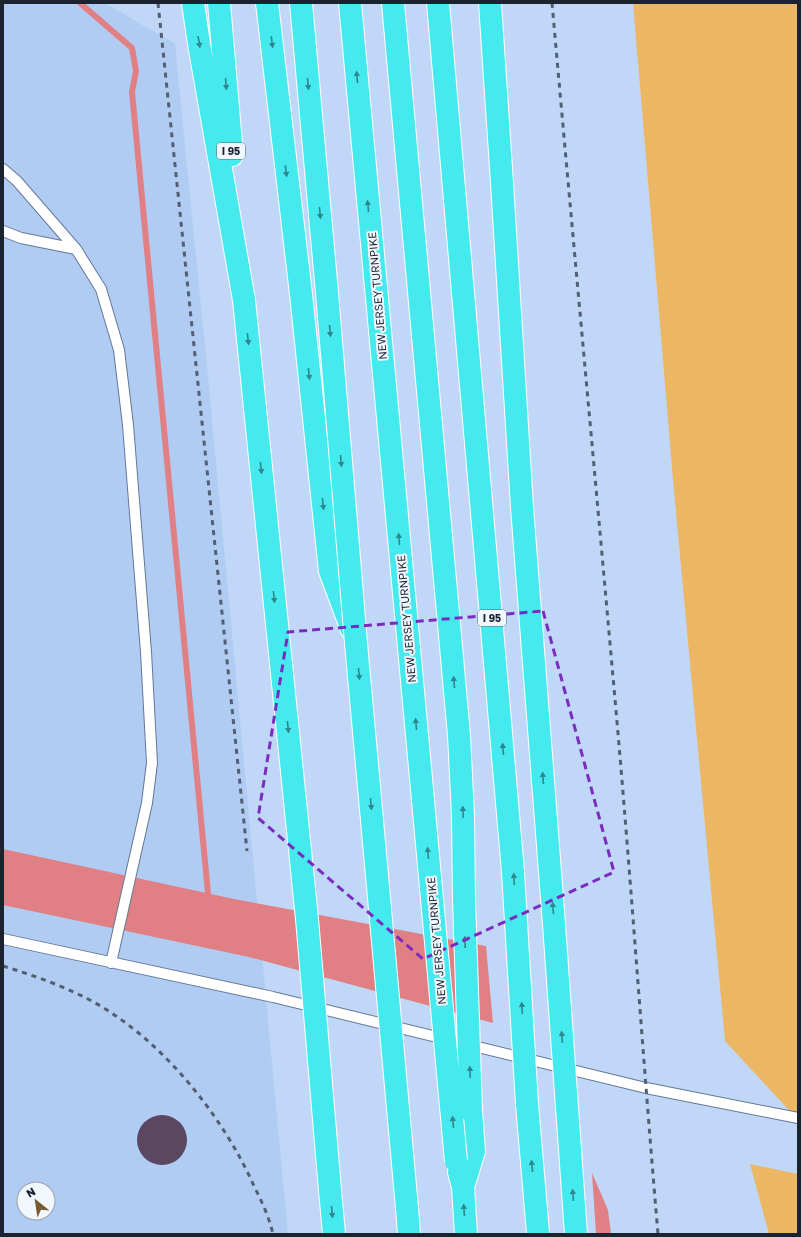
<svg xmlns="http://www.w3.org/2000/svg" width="801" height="1237" viewBox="0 0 801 1237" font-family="'Golos Text',sans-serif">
<rect width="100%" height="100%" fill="#c0d7f8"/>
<path fill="#b1ccf3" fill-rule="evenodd" d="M3,3H105L175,44L209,387L288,1234H3ZM24,1189H48V1213H24Z"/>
<path fill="#ecb765" d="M633,3H798V1120L725,1041L673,480Z
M750,1164L798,1174V1234H769Z"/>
<path fill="#e08085" d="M3,849L234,899L486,946L493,1023L249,957L3,905Z
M592,1173L608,1210L611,1234H596Z"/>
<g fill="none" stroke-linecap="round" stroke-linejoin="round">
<path stroke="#e08085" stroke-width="6" d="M80,3L132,48L136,71L132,92L208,893"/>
</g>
<path fill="#5b4762" d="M137 1140a25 25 0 1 1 50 0a25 25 0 1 1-50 0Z"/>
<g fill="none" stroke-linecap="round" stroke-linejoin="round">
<defs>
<path id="service" d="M3,169L17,181L76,249L101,289L119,350L128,425L146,652L152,763L147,803L111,963
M3,231L21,238L76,249
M3,939L273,997L646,1088L798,1118"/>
<path id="motorway" d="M193,3L199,44L244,300
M219,3L232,155
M267,3L301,294L330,571L352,630
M301,3L327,293
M350,3L376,287
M459,1172L463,1187L466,1234
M463,1187L474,1151L471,1111
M330,1190L334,1234
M407,1208L409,1234"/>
</defs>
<use href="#service" stroke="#647896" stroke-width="12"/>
<use href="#motorway" stroke="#fff" stroke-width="24"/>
<use href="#service" stroke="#fff" stroke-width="10"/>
<use href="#motorway" stroke="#44eaed" stroke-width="22"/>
<path stroke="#525f72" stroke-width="3" stroke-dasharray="5 5" stroke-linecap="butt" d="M158,3L247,851
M552,3C572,228 593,452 613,677C630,863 642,1048 658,1234
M3,966C32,975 61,985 88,999C159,1036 222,1114 254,1186C262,1202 269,1217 273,1234"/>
<defs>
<path id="motorway-bridge" d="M393,3L459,735L463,815L464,899L471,1111
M438,3L513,872L527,1104L538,1233
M490,3L502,183L522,507L554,924L576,1234
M376,287L456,1161
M327,293L356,643L407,1208
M244,300L307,919L330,1190"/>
</defs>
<use href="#motorway-bridge" stroke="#fff" stroke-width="24" stroke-linecap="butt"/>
<use href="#motorway-bridge" stroke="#44eaed" stroke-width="22"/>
</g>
<defs><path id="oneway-solid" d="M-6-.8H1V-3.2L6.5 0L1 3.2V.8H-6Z"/></defs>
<g fill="#2f868e">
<use href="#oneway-solid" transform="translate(199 42) rotate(81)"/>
<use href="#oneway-solid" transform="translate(272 42) rotate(83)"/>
<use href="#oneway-solid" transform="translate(357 77) rotate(-95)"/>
<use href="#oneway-solid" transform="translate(226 84) rotate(85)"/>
<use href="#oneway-solid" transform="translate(308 84) rotate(85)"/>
<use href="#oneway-solid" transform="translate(286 171) rotate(83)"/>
<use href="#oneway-solid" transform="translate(368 206) rotate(-95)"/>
<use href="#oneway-solid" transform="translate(320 213) rotate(85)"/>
<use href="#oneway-solid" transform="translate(330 331) rotate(85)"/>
<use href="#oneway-solid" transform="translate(248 339) rotate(84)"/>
<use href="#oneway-solid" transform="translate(309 374) rotate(84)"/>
<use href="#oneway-solid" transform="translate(341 461) rotate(85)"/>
<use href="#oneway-solid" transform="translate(261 468) rotate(84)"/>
<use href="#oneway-solid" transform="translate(323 504) rotate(84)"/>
<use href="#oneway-solid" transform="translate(399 539) rotate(-95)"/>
<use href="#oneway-solid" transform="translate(274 597) rotate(84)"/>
<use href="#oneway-solid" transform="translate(359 674) rotate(85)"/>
<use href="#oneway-solid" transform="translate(454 682) rotate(-95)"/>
<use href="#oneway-solid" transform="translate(416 724) rotate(-95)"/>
<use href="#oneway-solid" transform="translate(288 727) rotate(84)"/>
<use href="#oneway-solid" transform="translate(503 749) rotate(-95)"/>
<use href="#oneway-solid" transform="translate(543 778) rotate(-94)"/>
<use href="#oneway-solid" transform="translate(371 804) rotate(85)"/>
<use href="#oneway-solid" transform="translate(463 812) rotate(-92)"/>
<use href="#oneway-solid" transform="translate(428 853) rotate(-95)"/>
<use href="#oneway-solid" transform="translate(514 879) rotate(-93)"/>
<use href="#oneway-solid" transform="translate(553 908) rotate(-94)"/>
<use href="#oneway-solid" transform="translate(465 942) rotate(-92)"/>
<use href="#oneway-solid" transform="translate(522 1008) rotate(-93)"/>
<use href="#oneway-solid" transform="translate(562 1037) rotate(-94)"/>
<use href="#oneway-solid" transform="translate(470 1072) rotate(-92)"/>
<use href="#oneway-solid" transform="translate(453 1122) rotate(-95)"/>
<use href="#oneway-solid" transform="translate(532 1166) rotate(-95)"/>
<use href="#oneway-solid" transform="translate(573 1195) rotate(-94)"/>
<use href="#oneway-solid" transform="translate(464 1210) rotate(-94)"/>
<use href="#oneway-solid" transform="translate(332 1212) rotate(85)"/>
</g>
<path fill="none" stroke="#7b2cbf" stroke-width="3" stroke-dasharray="8 5" stroke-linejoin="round" d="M543,611L614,872L423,959L258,818L288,632Z"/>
<g text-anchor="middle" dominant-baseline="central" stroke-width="4" stroke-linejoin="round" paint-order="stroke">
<g fill="#f2f7fe" stroke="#5b636d" stroke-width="1">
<rect x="217" y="143" width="28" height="16" rx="3"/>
<rect x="478" y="610" width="28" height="16" rx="3"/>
</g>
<g font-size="10" font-weight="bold" fill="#1a232f">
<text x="231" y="151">I 95</text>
<text x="492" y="618">I 95</text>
</g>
<g font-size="11" fill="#1a232f" stroke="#f2f7fe">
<text transform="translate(377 296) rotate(-95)">NEW JERSEY TURNPIKE</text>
<text transform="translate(406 619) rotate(-95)">NEW JERSEY TURNPIKE</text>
<text transform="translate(436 941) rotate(-95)">NEW JERSEY TURNPIKE</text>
</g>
</g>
<rect width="801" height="1237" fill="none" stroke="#1a232f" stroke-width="8"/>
<g transform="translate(36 1201) rotate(330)"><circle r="19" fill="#f2f7fe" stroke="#9ca2ab"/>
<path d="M0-3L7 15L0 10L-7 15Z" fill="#775a2e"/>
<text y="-6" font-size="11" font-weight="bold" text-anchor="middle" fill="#1a232f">N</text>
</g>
</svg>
